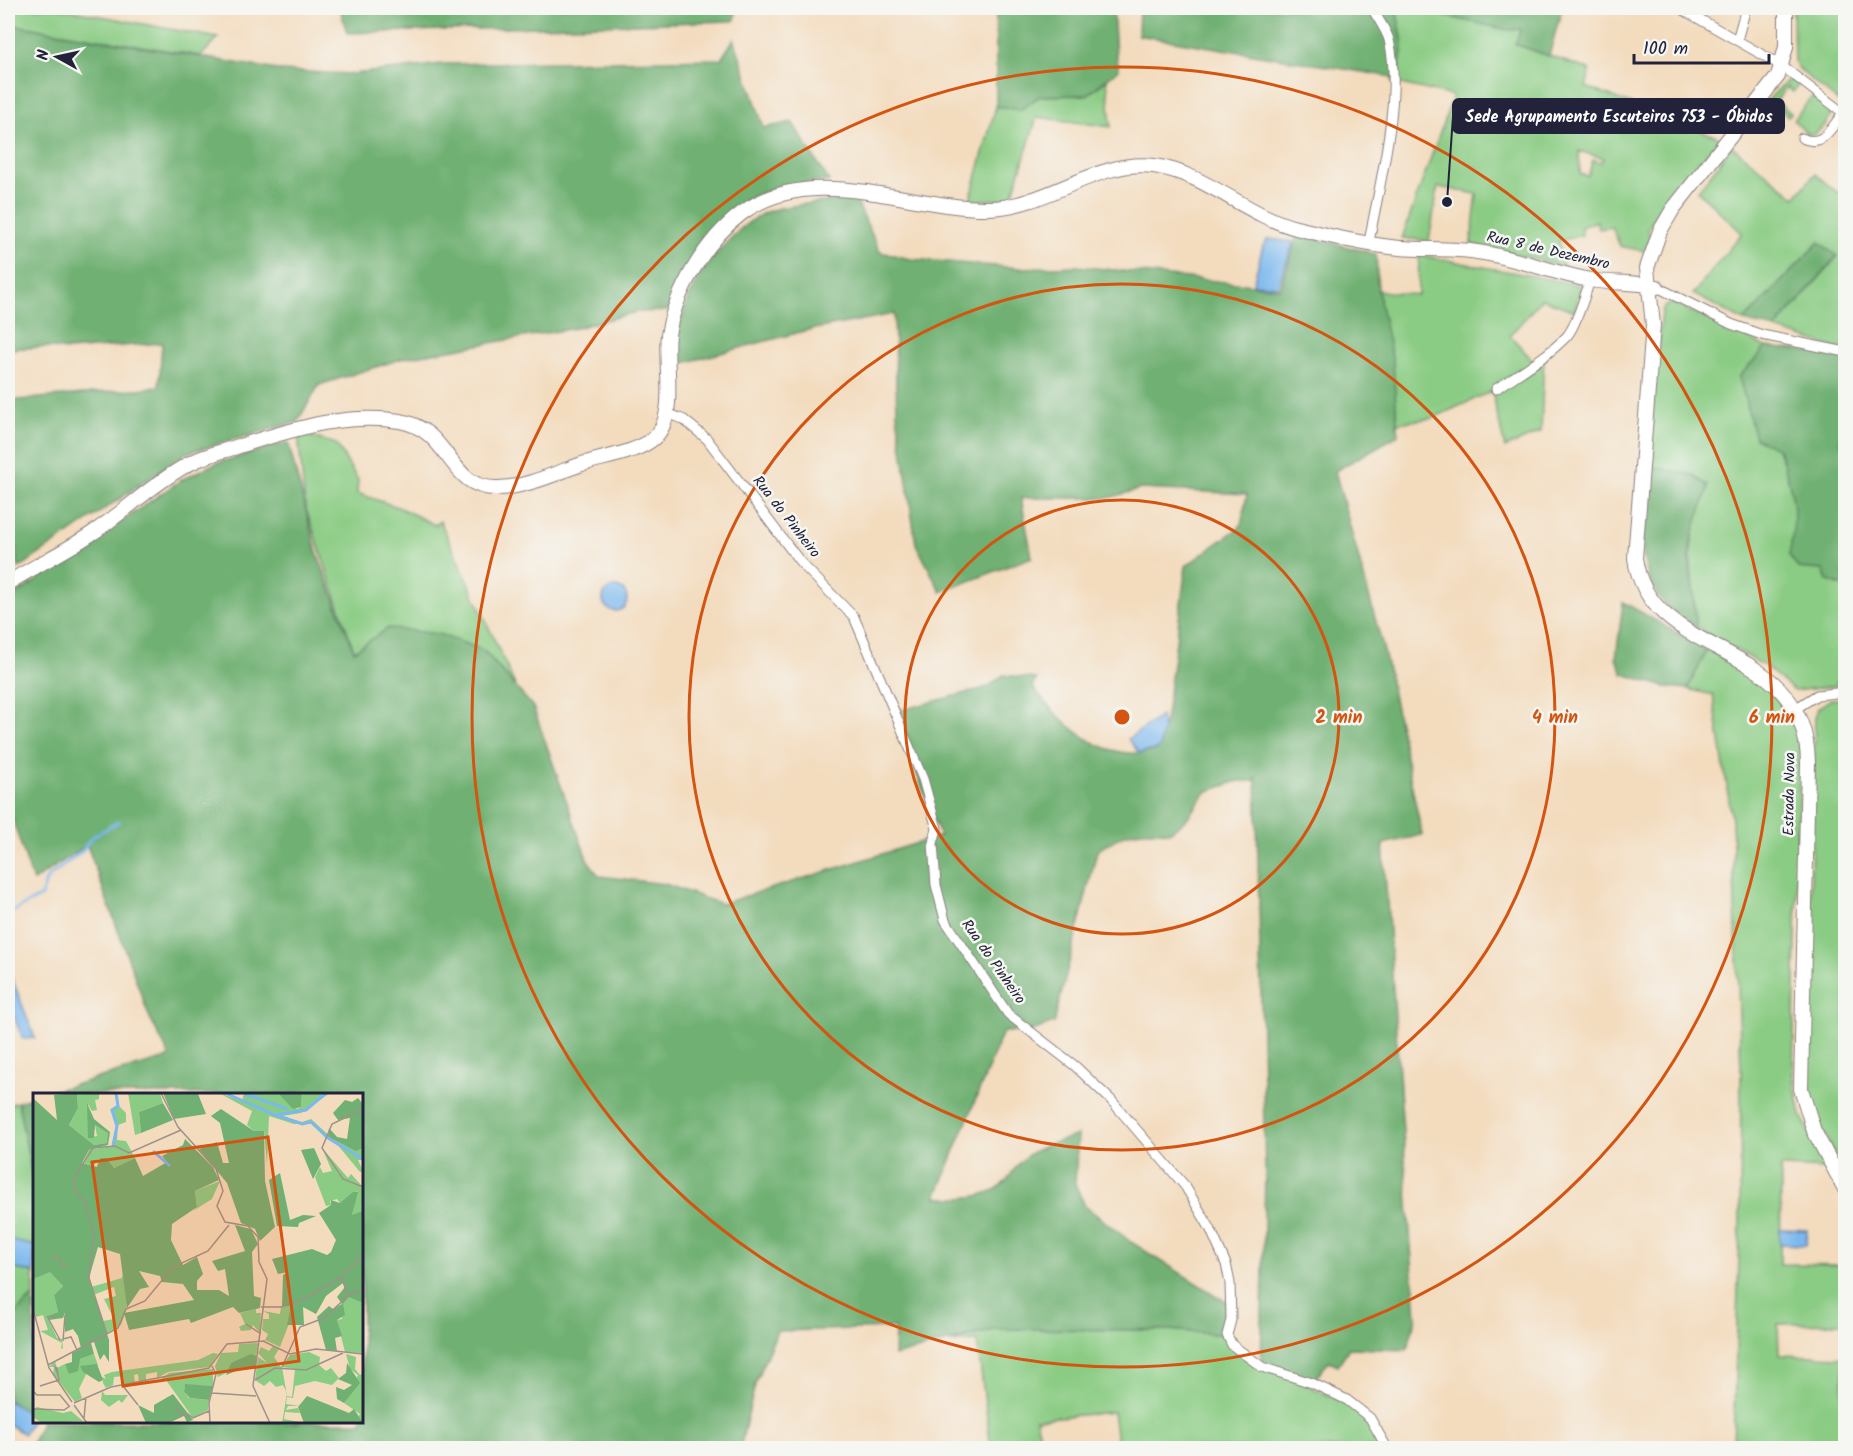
<svg xmlns="http://www.w3.org/2000/svg" width="1853" height="1456" viewBox="0 0 1853 1456" font-family="Kalam,sans-serif">
<rect width="100%" height="100%" fill="#f6f6f2"/>
<filter id="ink" filterUnits="userSpaceOnUse"><feTurbulence type="fractalNoise" baseFrequency=".0167" numOctaves="2"/><feDisplacementMap in="SourceGraphic" scale="12" xChannelSelector="R" yChannelSelector="G"/><feConvolveMatrix kernelMatrix="1 2 1 2 8 2 1 2 1" color-interpolation-filters="sRGB"/></filter>
<filter id="wash" filterUnits="userSpaceOnUse"><feTurbulence type="fractalNoise" baseFrequency=".008" numOctaves="4" result="noise"/><feDisplacementMap in="SourceGraphic" scale="24" xChannelSelector="R" yChannelSelector="G"/><feGaussianBlur stdDeviation="1.35" result="paint"/><feColorMatrix in="noise" values="0 0 0 0 0 0 0 0 0 0 0 0 0 0 0 0 0 1.4 0 .05"/><feComposite in="paint" operator="in"/></filter>
<g filter="url(#wash)">
<rect width="100%" height="100%" fill="#f3dbbd"/>
<path fill="#8bcc84" stroke="#567760" stroke-width="1.5" fill-rule="evenodd" d="M8,8H58L218,38L201,56L8,24Z
M1396,8L1522,29L1515,44L1590,70L1586,87L1720,138L1683,181L1672,199L1662,204L1648,229L1650,239L1644,251L1620,246L1612,227L1599,229L1597,221L1581,227L1582,235L1559,241L1563,266L1471,244L1477,194L1438,187L1429,241L1402,238L1453,96L1392,82L1391,77L1398,78L1403,44ZM1579,151L1603,158L1601,162L1593,160L1588,176L1580,174Z
M1793,8H1845V107L1802,72L1794,62Z
M1107,80L1111,127L1037,117L1011,200H970L996,106L1020,110L1040,96L1087,95Z
M1793,80L1799,84L1793,92L1787,87L1776,101L1791,113L1788,116L1768,100L1787,81Z
M1813,96L1833,112L1825,125L1815,134H1808L1793,120Z
M1732,146L1795,197L1815,174L1838,193L1845,186V351L1775,329L1837,257L1819,242L1744,321L1693,294L1742,233L1698,191Z
M1419,255L1581,285L1575,311L1542,299L1510,335L1534,362L1544,355L1541,432L1505,448L1492,391L1433,418L1397,423L1378,291L1418,295Z
M1673,303L1766,347L1739,378C1762,418 1788,458 1795,505C1798,520 1792,540 1789,555L1798,568L1823,570L1837,585L1845,586V673H1839L1836,686L1794,691L1765,666L1696,627C1696,594 1686,564 1694,530L1648,466L1662,311L1665,306Z
M298,433L336,444L358,480L357,493L400,508L435,525L440,521L516,687L483,650L354,651L305,506Z
M1707,650C1752,675 1784,690 1800,742L1793,1075L1801,1115L1827,1169L1781,1167L1780,1264L1844,1265V1323L1778,1324L1779,1355L1843,1357L1842,1448H1733L1740,1227L1741,1070L1732,820L1713,695L1688,689Z
M1831,699L1845,700V1174C1825,1135 1810,1113 1806,1068L1815,718L1818,708Z
M18,1102L34,1185V1246L8,1240V1105Z
M8,1267L34,1273V1270V1296L8,1320Z
M996,1329L1169,1330L1227,1335L1246,1357L1359,1409L1385,1448H1118L1113,1412L1036,1419L1043,1448H991L977,1341L949,1343Z"/>
<path fill="#70b072" stroke="#496956" stroke-width="1.5" d="M340,8H736L735,20L732,21L347,33Z
M996,8H1113L1116,55L1119,69L1087,95L1040,96L1020,110L996,106Z
M1139,8H1396L1403,44L1398,78L1138,35Z
M1408,8H1562L1549,56L1515,44L1521,29L1508,30Z
M8,24L283,71L352,74L443,64L721,59L734,39L764,128L792,122L829,181L783,185L752,197L731,210L681,283L667,311L636,312L575,328L404,358L319,385L297,422L186,453L19,568L8,522V401L159,387L162,343L67,350L45,347L8,349Z
M855,198L880,252L911,259L1019,268L1077,266L1280,288L1298,234L1376,254L1378,291L1393,362L1398,435L1335,471L1385,655L1422,835L1383,844L1416,1318L1407,1350L1349,1348L1338,1365L1329,1361L1312,1383L1261,1369L1265,1172L1256,776L1255,781H1238L1206,792L1185,821L1169,832C1136,828 1124,832 1097,851L1054,1023L1032,1031L1003,1032L936,1197C957,1200 991,1198 1006,1181C1013,1172 1018,1162 1027,1156C1042,1145 1061,1141 1078,1135L1075,1184L1085,1206L1131,1242L1231,1305L1227,1335L1169,1330L996,1329L894,1356L895,1328L777,1331L756,1381L740,1448H30L41,1422H362V1094H43L170,1057L149,1016L87,845L33,881L8,806V600L181,480L214,464L288,442L317,553L354,651L388,628L438,634L483,650L533,707L587,859L599,876L665,884L721,904L940,836L894,712L988,687L1003,675L1037,679L1032,686C1062,725 1106,767 1159,749L1166,716L1186,566L1241,526L1247,494L1141,489L1108,498H1021L1032,557L941,592L916,544L897,415L894,314L804,331L672,366C675,340 680,314 692,290C704,264 744,218 772,210C798,203 828,202 855,198Z
M1819,242L1837,256L1775,329L1744,321Z
M1766,347L1845,355V412L1840,443L1846,446L1845,586L1827,581L1823,570L1798,568L1789,555C1799,508 1793,494 1779,449L1755,438L1739,377Z
M1648,466L1693,475L1708,486C1704,507 1692,528 1690,549C1688,576 1696,600 1696,627C1686,620 1674,614 1666,605C1630,569 1645,512 1648,466Z
M1623,602L1707,650L1688,689L1665,687L1623,674L1616,658Z
M34,1097V1185L18,1102Z
M34,1296V1416L8,1400V1320Z"/>
<path fill="#7ab8ee" stroke="#4e6d94" stroke-width="1.5" d="M1268,239L1294,242L1278,286L1253,284L1263,246Z
M603 599a12 12 0 1 1 24 0a12 12 0 1 1-24 0Z
M1161,716L1163,730L1159,749L1139,753L1128,739Z
M8,968L35,1038L23,1039L8,1002Z
M1780,1229L1807,1230L1806,1245L1780,1244Z
M8,1240L34,1246V1273L8,1267Z
M8,1401L34,1416L24,1434L8,1424Z"/>
<g fill="none" stroke-linecap="round" stroke-linejoin="round">
<path stroke="#7ab8ee" stroke-width="3" d="M8,914L41,896L47,878L82,851L91,838L119,821"/>
</g>
</g>
<g filter="url(#ink)">
<g fill="none" stroke-linecap="round" stroke-linejoin="round">
<defs>
<path id="street" d="M1680,8L1782,66L1846,115
M1737,40L1746,8
M1802,138C1823,148 1831,128 1843,113
M1369,242C1379,185 1403,97 1389,40C1386,29 1377,18 1372,8
M1657,287L1731,324L1762,335L1846,352
M1496,389C1519,373 1547,357 1567,336C1575,327 1586,293 1590,280
M667,413L684,420L707,439L801,563L854,617L923,779L937,829L933,843L936,885L945,920L1008,1014L1075,1066L1111,1100L1185,1186L1210,1228L1226,1264L1230,1283L1231,1320L1227,1335L1232,1345L1262,1367L1312,1383L1347,1400L1370,1418L1387,1448
M1795,709L1817,695L1846,692"/>
<path id="secondary" d="M1786,8V47L1778,76L1673,209L1660,231L1647,268L1653,325L1635,558C1649,664 1806,635 1808,763L1801,1089L1814,1131L1846,1191
M8,583C35,566 64,552 91,534C123,513 151,485 185,466C201,456 221,452 239,446C292,430 344,412 400,421C452,430 448,491 499,488C527,487 556,473 582,464C604,457 637,453 654,438C678,417 664,364 668,335C675,291 706,240 742,213C813,161 910,209 988,208C1046,208 1098,158 1154,166C1205,173 1246,215 1296,228C1329,236 1366,245 1400,248C1426,250 1452,248 1477,252C1516,257 1552,273 1590,280C1612,284 1634,281 1657,287"/>
</defs>
<use href="#street" stroke="#8a7e7c" stroke-width="11"/>
<use href="#secondary" stroke="#8a7e7c" stroke-width="16"/>
<use href="#street" stroke="#fff" stroke-width="9"/>
<use href="#secondary" stroke="#fff" stroke-width="14"/>
</g>
</g>
<g fill="none" stroke="#d45411" stroke-width="3">
<circle cx="1122" cy="717" r="217"/>
<circle cx="1122" cy="717" r="433"/>
<circle cx="1122" cy="717" r="650"/>
</g>
<g text-anchor="middle" dominant-baseline="central" stroke-width="5" stroke-linejoin="round" paint-order="stroke">
<g font-size="15" fill="#22223b" stroke="#f6f6f2">
<text transform="translate(1548 251) rotate(13)">Rua 8 de Dezembro</text>
<text transform="translate(786 517) rotate(52)">Rua do Pinheiro</text>
<text transform="translate(1790 794) rotate(-89)">Estrada Nova</text>
<text transform="translate(993 962) rotate(55)">Rua do Pinheiro</text>
</g>
</g>
<g transform="translate(33 1093)">
<rect width="330" height="330" fill="#f3dbbd"/>
<path d="M44,0H66V6L62,7L64,17L59,18L55,11V24L59,44L64,43L62,32L76,40L74,50L61,52L36,32L45,15ZM95,0H127L130,10L106,19L108,40L102,42ZM186,0L209,8L211,0H245L264,16L268,14L269,0H297L268,20L249,23L269,29L278,26L302,48L320,56L330,55V67H325L330,78L327,79L303,50L278,30L261,31L236,23L234,71L231,38H221L214,32L219,18ZM85,12L93,20V29L85,32L84,47L93,48L102,65L81,75L67,65L60,73L50,70L56,57L79,53L83,34L78,16ZM289,55L315,85L318,81L330,94V118L326,122H319L324,98L315,107L307,110L304,106L297,108L298,112L293,113L282,84L287,74L290,80L299,78ZM187,88L179,106L160,118L164,114L162,98ZM17,178L30,193L21,202L25,219L14,223L24,245L29,246L30,255L28,256L29,250L7,238L15,237L10,222L3,224L0,213V186ZM89,182L91,187L94,215L88,232L74,240L70,228L81,226L71,206L83,203L81,194L60,202L58,194L89,185ZM316,203L330,210V260L312,259L304,227L309,226L310,211ZM258,213L257,228L247,254L232,247L235,241L229,237L230,226H236V221L230,218L247,221L248,214ZM223,216V220H228L227,240L220,232L218,237L208,238L206,234L212,231L207,220ZM225,250L223,263L198,270L195,279L185,284L182,273L188,260L205,259L206,251ZM240,253L246,256L241,264L248,274L257,262L276,259L287,264L286,272L293,278L298,275L306,285L299,292L282,288L262,293L260,305L254,304L253,311L266,313H255L253,317L265,315L267,320L252,319L251,326L271,330H249L254,300L250,292L243,294L237,288L231,293L222,287L225,264L234,270L225,260L228,254L236,258ZM249,274L262,276L259,304L254,303ZM180,260L185,261L176,274L135,279L124,285V279L113,281V288L106,289L105,281L101,282L102,290L91,291L90,283L81,284L80,292L73,295L70,290L69,284L73,286L71,282L79,279L165,267ZM61,261L65,272L57,273L46,296L49,305L42,309L20,281L21,274H16L22,268L24,275L32,271L37,281L47,266ZM313,261L323,264L322,276L327,282L330,280V330L324,326L327,321L311,310L325,282L317,276ZM180,276V293L152,292L151,299L156,305L176,307L175,317L160,325L133,287L124,289L136,280ZM69,298L72,302H95L89,310L86,307L76,314L68,307ZM4,314L30,320L38,318L50,328L9,330L0,324V316Z" fill="#8bcc84" fill-rule="evenodd"/>
<path d="M44,0L45,15L36,32L61,52L74,50L75,40L62,32L61,45H55L54,10L61,26L77,39L75,52L56,57L49,70L64,74L67,65H73L81,75L102,65L110,83L134,69L129,63L150,52L152,46L180,74L186,87L162,98L164,114L139,131L138,147L150,172L164,164L170,181L164,188V197H186L196,203L192,176L185,178L179,168L212,158L202,132L218,136L225,151L219,159L221,203L228,205L227,215L206,220L200,214L158,230L156,226L96,237L91,220L161,207L150,191L129,189L127,183L106,178L116,194L107,196L94,215L87,161L65,154L56,185L76,247V269L71,261L67,267L61,249L58,250L61,261L47,266L45,278L36,281L32,271L39,269V260L48,255L45,243L40,236L32,239V220L30,225L16,227L14,223L25,219L21,202L30,193L17,179L0,186V5L24,27L21,2ZM130,0L165,1L173,21L141,26ZM245,0H269L268,14L260,16ZM325,5L330,11V55L323,58L295,44L296,35L304,44L314,46L317,25L305,27L300,20L312,7L319,9ZM130,10L140,27L108,40L106,19ZM188,16L221,38H231L232,88L242,134L227,148L222,136L208,130L194,90L166,56L184,49L190,70H196L187,30L178,23ZM281,55L288,71L280,86L268,57ZM247,80L257,127L270,122L283,123L266,130L265,134L244,133L236,87ZM320,99H325L319,122L330,118V210L316,204L310,211L312,222L304,227L309,243L302,245L304,258L293,257L284,224L296,213L300,216L309,211L304,204L312,194L310,190L293,203L283,221L270,214L271,232H254L258,213L249,214L250,182L255,179L245,181L239,166L279,156L294,162L298,159L303,147L286,120L298,112V107L307,110ZM218,261L223,263V276L213,274L193,282L198,270ZM314,270L327,290L311,310L304,306L303,294L311,297L319,292L305,286L313,280ZM64,271L70,287L66,289L50,279L47,273ZM152,291L180,293L176,307L157,305L151,299ZM140,301L160,327L154,329L151,323L138,329L113,330L105,312L121,320V312ZM274,303L316,320L321,316L330,330H271L265,314Z" fill="#70b072"/>
<path fill="none" stroke="#7ab8ee" stroke-width="3" d="M192,0L242,22L273,17L293,0M212,1L254,16M243,22L269,31L278,29L295,45L330,66M80,52L84,33L79,17L85,13L83,0M120,58L137,73"/>
<path fill="none" stroke="#9f9189" stroke-width="1.5" d="M128,0L145,34L183,76L190,98L184,113L192,129L215,133L225,144L226,169L234,186L220,293L237,330M330,16L299,31L289,55L310,86L330,94M19,163L27,167L28,173L34,172M308,184L315,202M228,214H248L275,204L308,184L330,163M0,216L16,275L39,309M14,223L27,247M213,231L228,241M74,241L56,185L61,140L52,109L41,97V84L60,55L82,53L96,60L148,37M30,246L38,244L44,257M30,248L32,222M230,248L257,261L283,256L330,261M15,272L85,235L93,216L112,208L140,174L175,158L196,132M249,274L267,234L291,225L315,203L330,196M222,287L242,275L273,277L310,260M7,293L26,287L24,275L22,274L25,282M90,293L105,312M0,298L4,302H27L36,313M179,300L223,303M41,310L78,294L176,275L194,251L232,248M41,312L54,330M143,314L148,322L155,321L160,325L176,318M0,316L31,317L37,313M51,325L53,304M177,330L176,310L183,281L179,273"/>
<path fill="#d45411" fill-opacity="0.15" stroke="#d45411" stroke-width="3" d="M235,44L266,268L90,293L59,69Z"/>
<rect width="330" height="330" fill="none" stroke="#22223b" stroke-width="3"/>
</g>
<circle cx="1122" cy="717" r="9" fill="#d45411" stroke="#f6f6f2" stroke-width="3"/>
<g font-size="18" text-anchor="middle" font-weight="bold" fill="#d45411" stroke="#f6f6f2" stroke-width="5" stroke-linejoin="round" paint-order="stroke">
<text x="1339" y="723">2 min</text>
<text x="1555" y="723">4 min</text>
<text x="1772" y="723">6 min</text>
</g>
<path fill="none" stroke="#22223b" stroke-width="2" d="M1447 202L1453 116"/>
<circle fill="#22223b" stroke="#f6f6f2" stroke-width="2" cx="1447" cy="202" r="6"/>
<rect fill="#22223b" stroke="#22223b" stroke-width="2" x="1453" y="99" width="331" height="34" rx="6"/>
<g font-size="16" text-anchor="middle" font-weight="bold" fill="#fff">
<text x="1619" y="122">Sede Agrupamento Escuteiros 753 - Óbidos</text>
</g>
<rect width="1853" height="1456" fill="none" stroke="#f6f6f2" stroke-width="30"/>
<g transform="translate(57 57) rotate(278)" stroke="#f6f6f2" stroke-width="4.5" paint-order="stroke">
<path d="M0-4.5L10 22L0 15L-10 22Z" fill="#22223b"/>
<text y="-9" font-size="16" font-weight="bold" text-anchor="middle" fill="#22223b">N</text>
</g>
<path d="M1634 54v9h135v-9" fill="none" stroke="#22223b" stroke-width="3"/>
<text x="1643" y="54" font-size="18" fill="#22223b" stroke="#f6f6f2" stroke-width="4.5" paint-order="stroke">100 m</text>
</svg>
